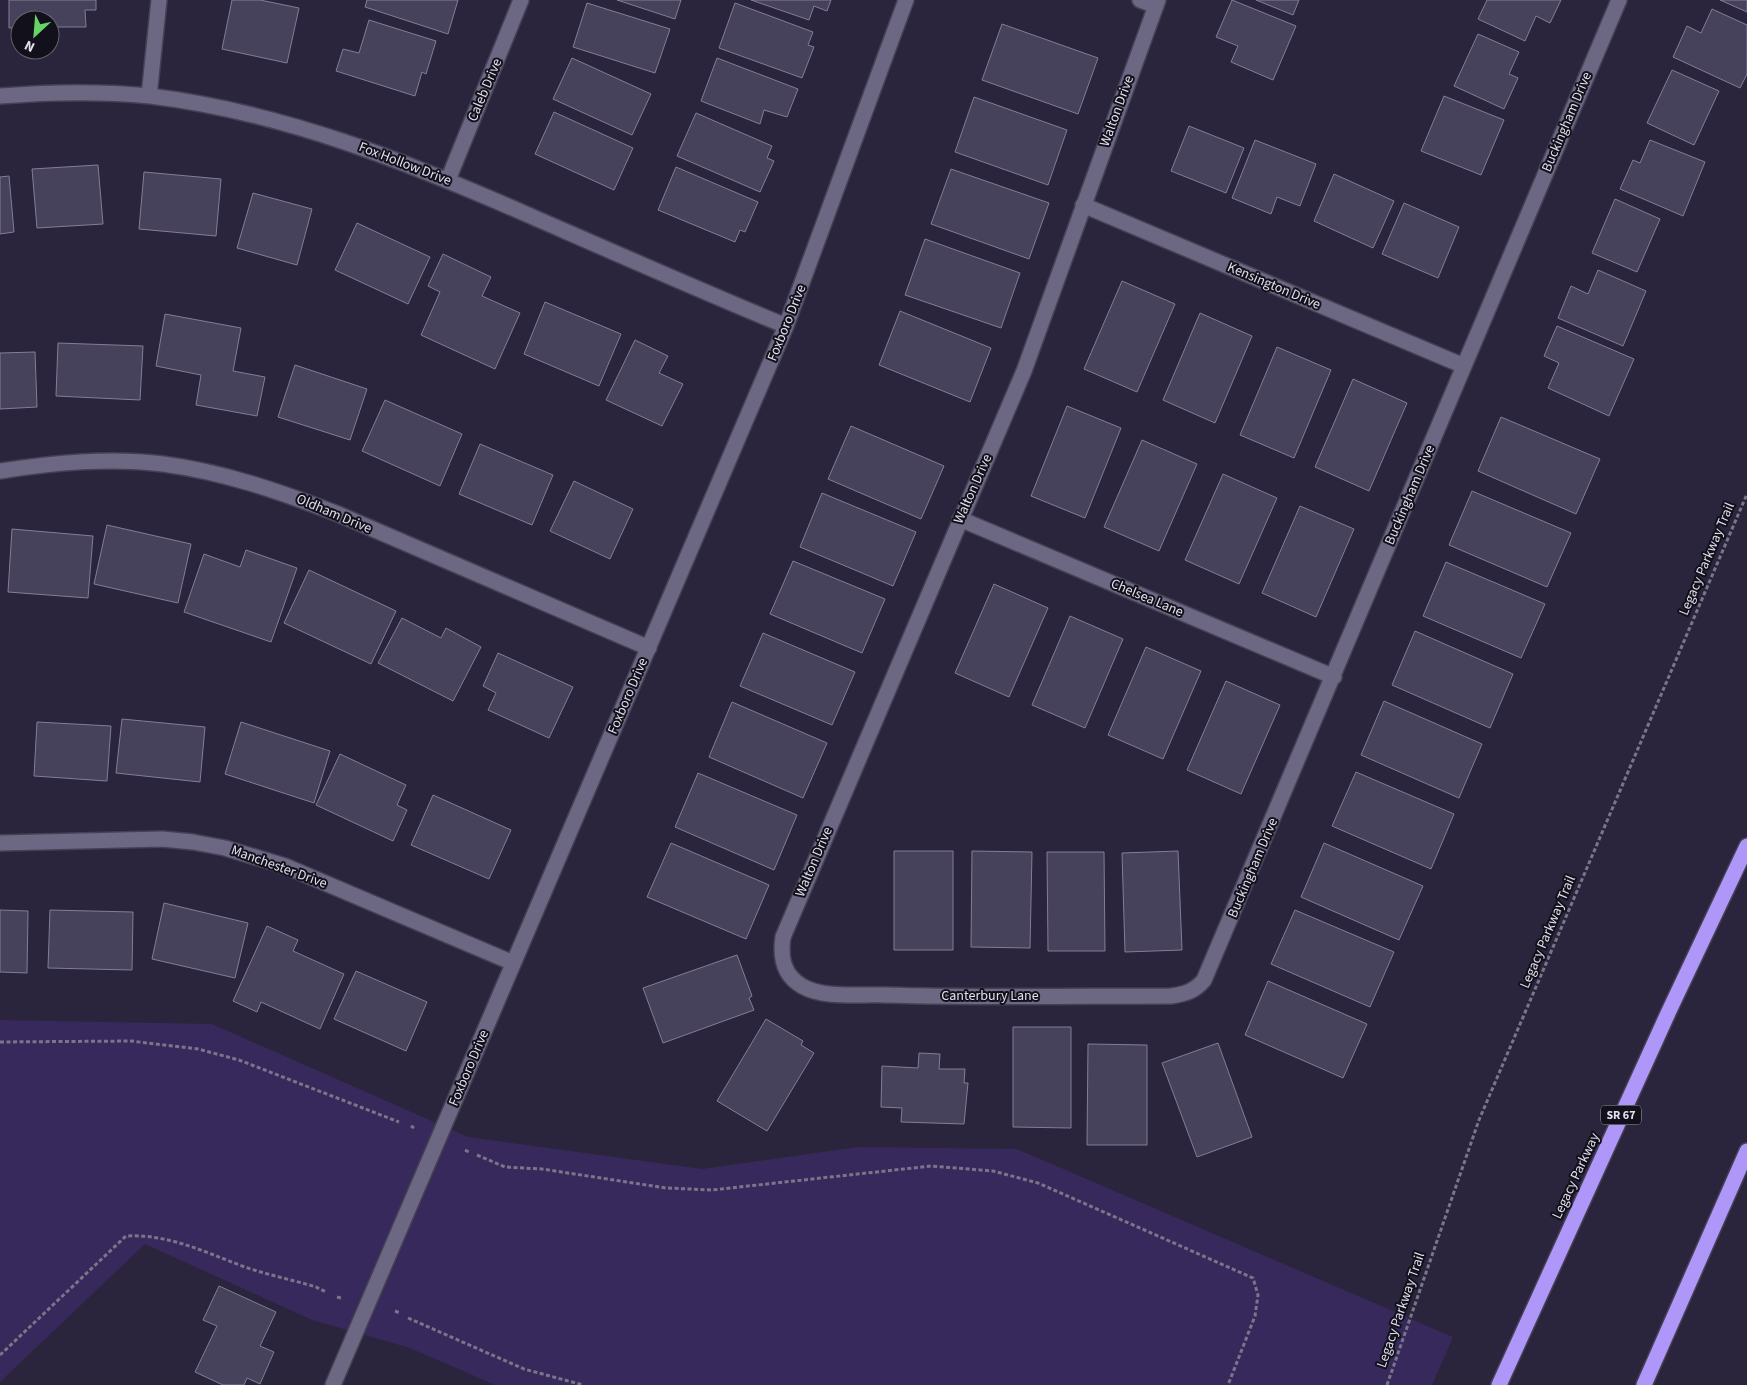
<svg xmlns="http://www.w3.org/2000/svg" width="1747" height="1385" viewBox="0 0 1747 1385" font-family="'Source Sans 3',sans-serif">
<rect width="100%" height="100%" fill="#2a253c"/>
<path fill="#37295c" d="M0,1020L212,1024L468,1137L702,1169L858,1147L1017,1149L1453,1337L1432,1385H495L410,1348L312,1320L145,1244L0,1382Z"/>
<path fill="#47425b" stroke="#837d99" d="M9,0H96V10H85L86,27H50V20H20V27L9,28Z
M232,0H260L299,8L287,63L222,49Z
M367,0H458L448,34L365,7Z
M617,0H681L675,19Z
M751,0H831L827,11L814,6L809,20Z
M1232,0L1296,26L1273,80L1231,62L1238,46L1216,37Z
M1256,0H1299L1293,15Z
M1487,0H1561L1550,23L1536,16L1525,41L1478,19Z
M1720,0H1747V12Z
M587,3L670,29L655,73L573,47Z
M735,3L813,32L808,45L814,47L802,78L719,48Z
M1712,9L1747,25V74L1740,88L1673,57L1687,26L1701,33Z
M369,20L436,41L426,74L422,72L415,96L336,71L343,49L359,53Z
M1002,24L1098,58L1078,114L982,80Z
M1478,34L1519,52L1509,74L1518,78L1504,109L1454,86Z
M572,58L651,94L632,135L553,99Z
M717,58L798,89L787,117L764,110L760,124L701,101Z
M1672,70L1719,91L1694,145L1647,123Z
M1444,96L1504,120L1481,175L1421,151Z
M974,97L1067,130L1048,185L955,152Z
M554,112L633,148L614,190L535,154Z
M696,113L772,146L767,158L774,161L760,192L677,156Z
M1189,126L1244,148L1226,193L1171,171Z
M1255,140L1316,164L1300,206L1277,197L1271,214L1232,198Z
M1650,140L1705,162L1683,216L1620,189L1633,160L1640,163Z
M98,165L103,224L37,228L32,169Z
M676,167L758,202L745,232L740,230L735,242L658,210Z
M951,169L1049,203L1029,259L931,224Z
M144,172L221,179L216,236L139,229Z
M1334,174L1394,201L1373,248L1314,221Z
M9,176L14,232L0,234V177Z
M253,193L312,209L297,265L237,248Z
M1615,199L1660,219L1637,272L1592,253Z
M1404,203L1459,227L1438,278L1382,254Z
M357,223L430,257L408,304L335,270Z
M925,239L1020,273L1001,328L905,295Z
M443,254L491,277L482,296L520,313L495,369L421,335L440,292L428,286Z
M1598,270L1646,291L1623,346L1558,318L1571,286L1588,294Z
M1122,281L1175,304L1137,392L1084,369Z
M545,302L621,334L599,386L524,354Z
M900,311L991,348L970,402L879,365Z
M1200,313L1252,336L1215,423L1163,400Z
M165,314L241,328L233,371L265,377L257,416L196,405L201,375L156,366Z
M1557,326L1634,359L1609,416L1548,388L1559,363L1544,356Z
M635,340L668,356L659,373L683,384L662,426L606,400Z
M58,343L143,346L140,400L56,396Z
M1277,347L1331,370L1294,458L1240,435Z
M35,352L37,407L0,409V353Z
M295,365L367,389L350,440L278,417Z
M1353,379L1407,403L1369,491L1315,467Z
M385,400L462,434L440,486L362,451Z
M1067,406L1121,428L1085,518L1031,496Z
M1501,417L1600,459L1576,514L1478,471Z
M851,426L944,466L921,519L828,479Z
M1142,440L1197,464L1159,551L1104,527Z
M480,444L553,475L532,525L459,494Z
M1223,474L1277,498L1239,584L1185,560Z
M574,481L633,509L610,559L550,531Z
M1472,491L1571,533L1547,587L1449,545Z
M822,493L916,532L893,586L800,547Z
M1300,506L1354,529L1316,617L1262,593Z
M107,525L191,544L178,603L94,584Z
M12,529L93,536L88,598L8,592Z
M246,550L297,568L271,642L184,612L204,554L240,567Z
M793,561L885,599L862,653L770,614Z
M1446,562L1545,604L1521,658L1423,616Z
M309,570L396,611L371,664L284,623Z
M994,584L1048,608L1009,697L955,673Z
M1070,616L1123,639L1085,728L1032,705Z
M402,618L441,638L446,628L481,647L453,701L378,663Z
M1415,631L1513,674L1490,728L1392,685Z
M763,633L855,672L832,725L740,686Z
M1146,647L1201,671L1163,759L1108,735Z
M498,653L573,687L549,738L488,710L496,693L483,686Z
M1226,681L1280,705L1241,794L1187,770Z
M1384,701L1482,744L1459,798L1361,755Z
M732,702L827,743L803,798L709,757Z
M122,719L205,727L200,782L116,773Z
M37,722L111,726L107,781L34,776Z
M241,722L330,751L314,803L225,774Z
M340,754L406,785L397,805L407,810L393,841L316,805Z
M1356,772L1454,814L1431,869L1332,826Z
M698,773L797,815L774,870L675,827Z
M433,795L511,830L489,879L411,845Z
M671,843L769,885L746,939L647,897Z
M1324,843L1423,886L1399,940L1301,897Z
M894,851H953V950H894Z
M972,851L1032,852L1030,948L971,947Z
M1178,851L1182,950L1125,952L1122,853Z
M1047,852H1104L1105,951H1048Z
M164,903L248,923L235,978L152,959Z
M0,910L28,911L27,973L0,972Z
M50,910L133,912L132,970L48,968Z
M1295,910L1394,952L1370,1007L1271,964Z
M267,926L298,940L293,951L344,974L320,1029L261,1002L257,1012L233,1001Z
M737,955L752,996L749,998L754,1010L663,1043L643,988Z
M356,971L427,1002L406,1051L334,1019Z
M1268,981L1367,1024L1343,1078L1245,1035Z
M766,1019L803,1041L801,1045L814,1053L767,1131L717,1101Z
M1013,1027H1071V1128L1013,1127Z
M1218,1043L1252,1137L1197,1157L1162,1063Z
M1088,1044L1147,1045V1145H1087Z
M919,1053L940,1054L939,1069H965L964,1083H968L964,1124L901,1122L902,1108L881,1107L882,1066L918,1068Z
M219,1286L276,1312L260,1346L274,1352L260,1384L247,1378L244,1385H223L195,1372L217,1326L203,1320Z"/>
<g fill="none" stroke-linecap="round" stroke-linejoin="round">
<defs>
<path id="minor" d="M1140,0L1156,6
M1158,0L1024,371L783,937C780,957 783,975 802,986C824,999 860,994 885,995C980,998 1076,996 1171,996C1185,994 1195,991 1204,980L1619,0
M0,96C49,92 100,91 150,96C282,112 405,161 526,214C613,252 699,290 786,326
M149,96L159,0
M448,180L521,0
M1083,205L1464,366
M0,471C53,463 109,457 163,464C224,472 281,492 338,514L649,648
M960,519L1334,677
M0,843L162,839L193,842L225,848L285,866L513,963
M333,1385L786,326L906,0"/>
<path id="highway" d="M1499,1385L1669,1011L1747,846
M1644,1385L1747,1151"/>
</defs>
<use href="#minor" stroke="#454054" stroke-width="18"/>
<use href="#highway" stroke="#454054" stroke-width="18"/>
<path stroke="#7a768a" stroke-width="3" stroke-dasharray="4 2.5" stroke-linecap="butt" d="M0,1042L131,1041L198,1049L239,1060L399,1122
M411,1126L414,1128
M465,1150L469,1152
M477,1155L505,1167L542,1169L666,1188L712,1190L931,1166L993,1171L1038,1183L1253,1278L1258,1295L1255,1316L1228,1385
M337,1297L341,1298
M395,1311L400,1313
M408,1318L524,1369L583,1385
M0,1355L126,1236C170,1234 204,1252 245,1267C268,1275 293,1280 316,1287L326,1292
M1387,1385L1479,1120L1747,494"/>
<use href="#minor" stroke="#6c6782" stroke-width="15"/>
<use href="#highway" stroke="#ae97f8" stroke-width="15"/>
</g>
<g text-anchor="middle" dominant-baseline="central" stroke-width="4" stroke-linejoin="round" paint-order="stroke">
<rect fill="#12101b" stroke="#a4a1af" stroke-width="1" x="1601" y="1105.5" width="40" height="19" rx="4"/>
<g font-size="12" font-weight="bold" fill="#e2dfee">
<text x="1621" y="1115">SR 67</text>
</g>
<g font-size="14" fill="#e2dfee" stroke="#12101b">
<text transform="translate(485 90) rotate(-67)">Caleb Drive</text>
<text transform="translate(1117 111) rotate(-70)">Walton Drive</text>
<text transform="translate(1567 122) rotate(-67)">Buckingham Drive</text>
<text transform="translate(405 164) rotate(21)">Fox Hollow Drive</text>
<text transform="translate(1274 286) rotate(23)">Kensington Drive</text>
<text transform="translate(787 323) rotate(-68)">Foxboro Drive</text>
<text transform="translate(973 489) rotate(-66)">Walton Drive</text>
<text transform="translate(1410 495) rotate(-67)">Buckingham Drive</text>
<text transform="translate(334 514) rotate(23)">Oldham Drive</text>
<text transform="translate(1707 559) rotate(-67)">Legacy Parkway Trail</text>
<text transform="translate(1147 598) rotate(23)">Chelsea Lane</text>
<text transform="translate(628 696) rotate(-67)">Foxboro Drive</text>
<text transform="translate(814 862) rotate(-67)">Walton Drive</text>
<text transform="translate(279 867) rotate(20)">Manchester Drive</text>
<text transform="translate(1253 868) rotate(-67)">Buckingham Drive</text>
<text transform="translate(1548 932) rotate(-67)">Legacy Parkway Trail</text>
<text x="990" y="996">Canterbury Lane</text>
<text transform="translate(469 1068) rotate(-67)">Foxboro Drive</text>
<text transform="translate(1576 1176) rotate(-65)">Legacy Parkway</text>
<text transform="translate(1401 1310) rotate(-71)">Legacy Parkway Trail</text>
</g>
</g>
<g transform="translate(35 35) rotate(206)"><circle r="24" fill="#12101b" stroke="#65636f"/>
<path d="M0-4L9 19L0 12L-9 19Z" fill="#66d466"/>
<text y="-8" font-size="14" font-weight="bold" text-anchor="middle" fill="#e2dfee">N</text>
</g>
</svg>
